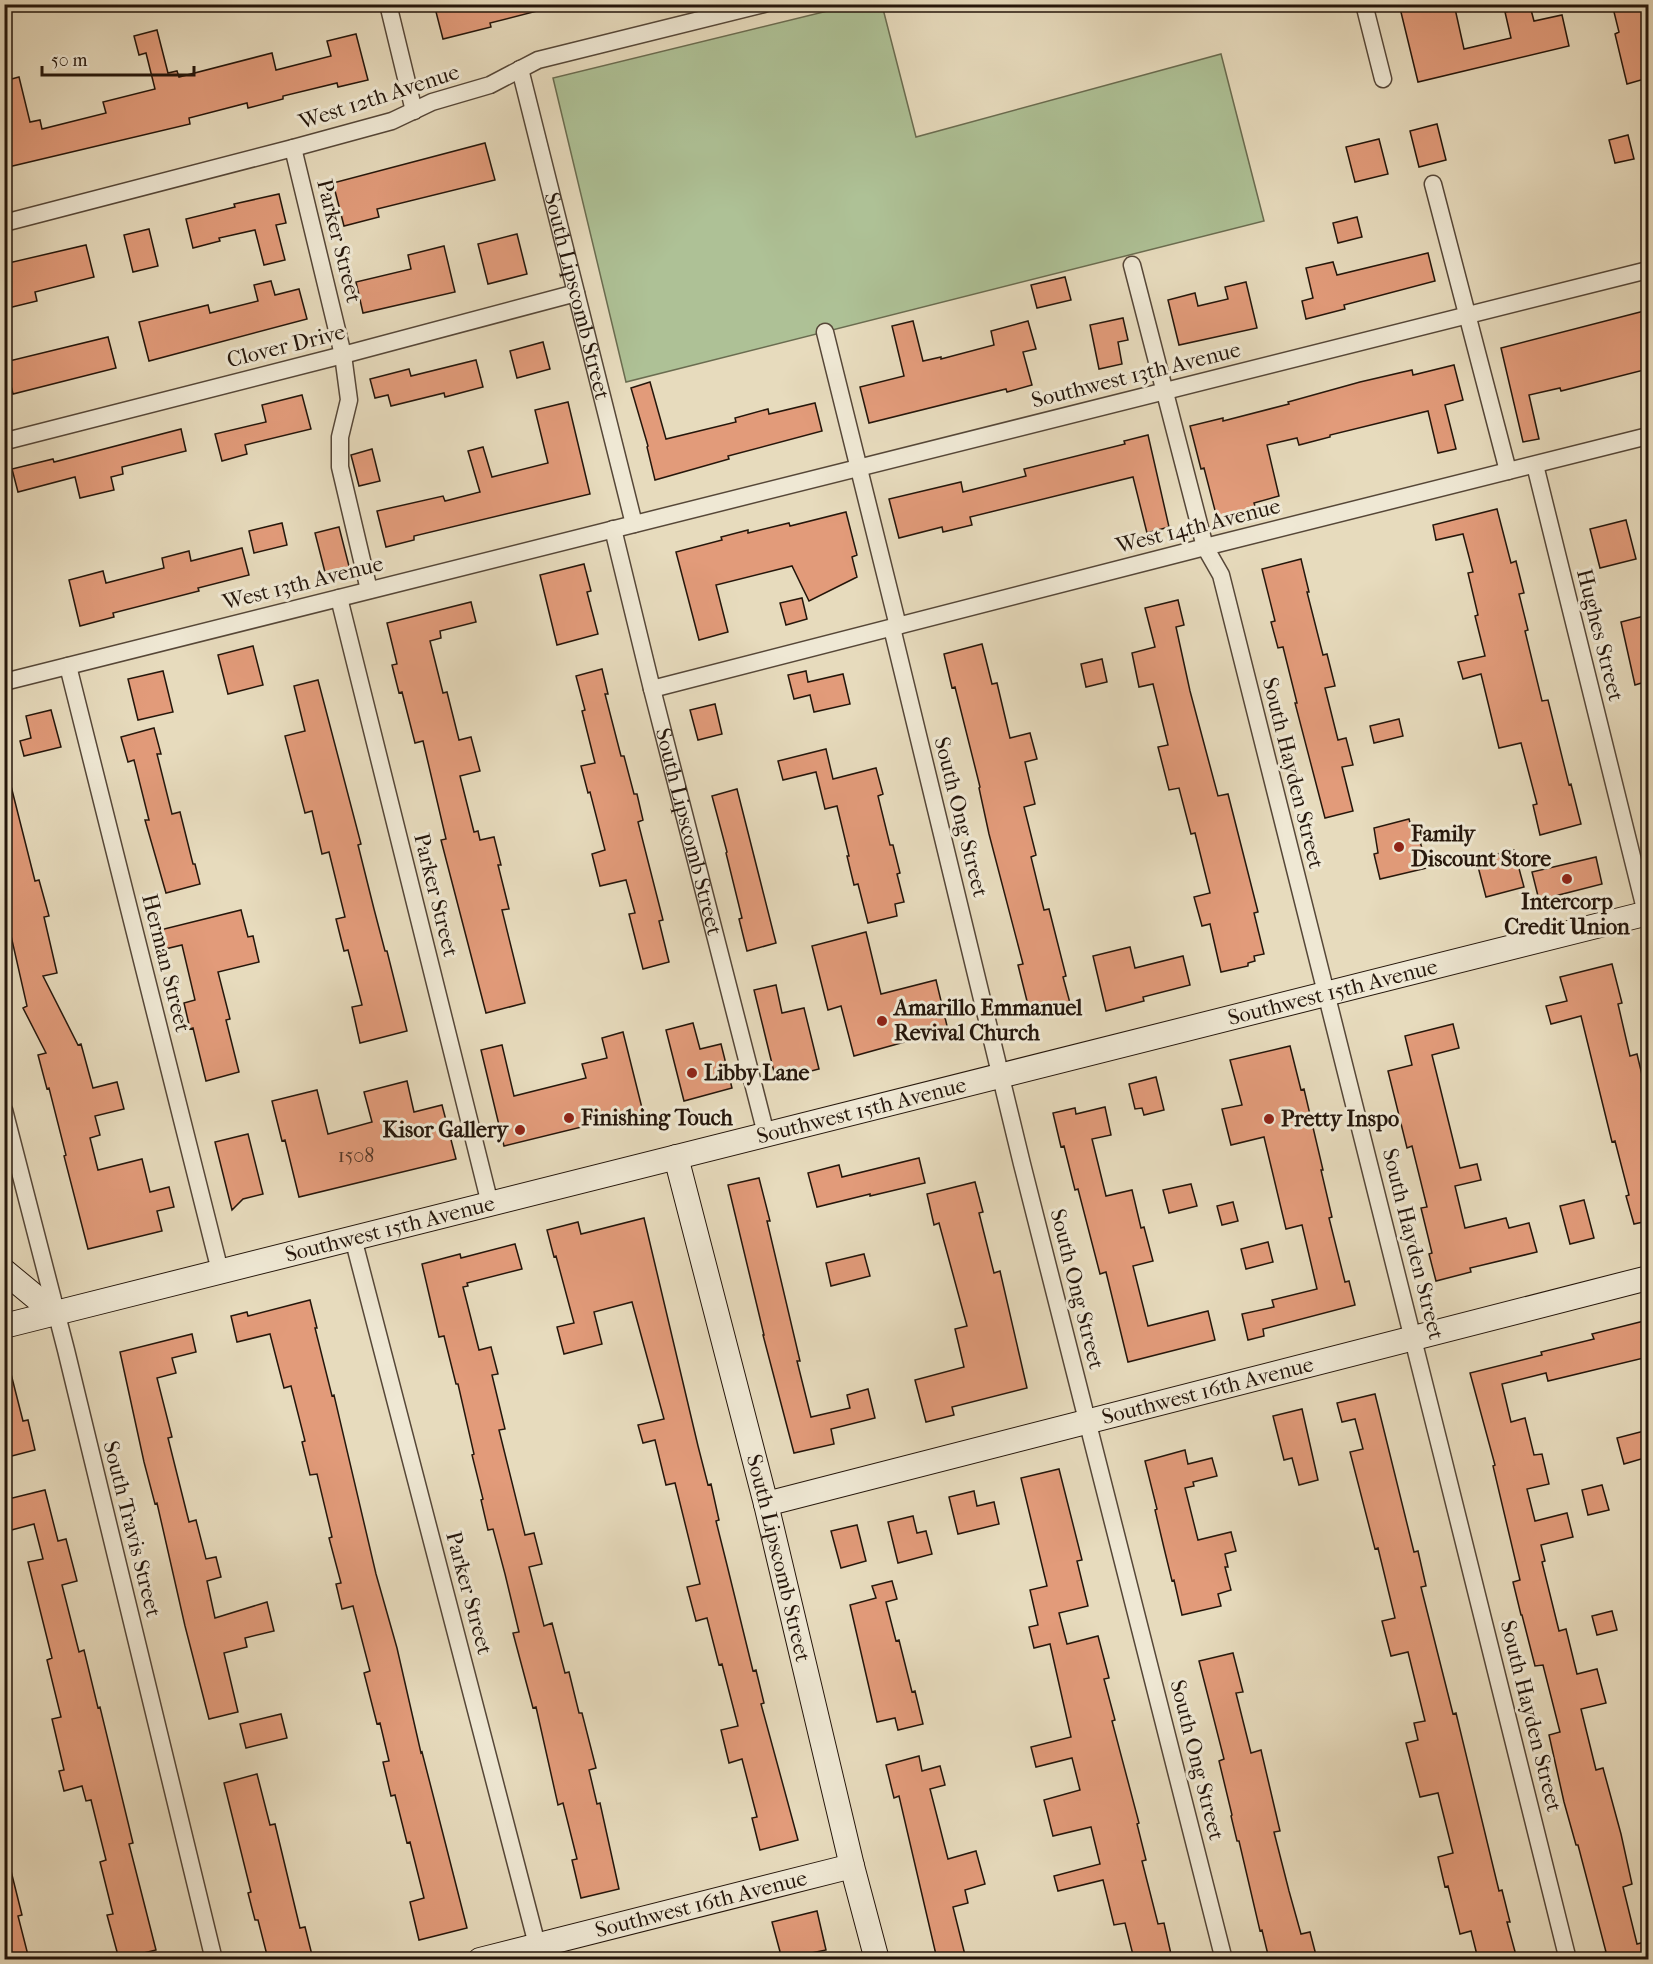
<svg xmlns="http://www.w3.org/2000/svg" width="1653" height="1964" viewBox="0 0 1653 1964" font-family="'IM FELL French Canon',serif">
<rect width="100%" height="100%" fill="#e7dbbd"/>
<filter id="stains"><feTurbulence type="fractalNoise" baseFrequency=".00333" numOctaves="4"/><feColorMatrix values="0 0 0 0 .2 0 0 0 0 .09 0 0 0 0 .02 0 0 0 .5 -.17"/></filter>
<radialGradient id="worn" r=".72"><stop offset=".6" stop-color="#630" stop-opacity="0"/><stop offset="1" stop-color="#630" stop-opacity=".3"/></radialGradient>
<path fill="#aec196" stroke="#6a6c50" stroke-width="1.5" d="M852,5H882L916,137L1221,54L1264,221L626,382L553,78Z"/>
<path fill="#e29b7a" stroke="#25160b" stroke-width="1.5" d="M449,4H540L541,10L490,23L491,27L443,39L435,8Z
M1399,4H1454L1464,49L1511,38L1505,12L1530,6L1534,21L1562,15L1569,46L1418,82Z
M1612,4H1648V78L1627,84L1615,34L1619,32Z
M157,30L168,73L177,71L179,77L272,53L276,70L331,56L327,41L356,34L368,80L338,87L337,83L283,96V99L248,108L247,103L189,118L190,124L4,168V81L19,77L30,122L40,120L42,129L106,113L103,102L155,89L146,53L139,55L134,36Z
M1437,124L1446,160L1419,167L1410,131Z
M1628,135L1634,159L1615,163L1609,140Z
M1379,139L1388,174L1355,182L1346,147Z
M485,143L495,180L377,209L379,217L344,226L333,183Z
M279,194L286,223L276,225L285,260L264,265L255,230L219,238L220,241L193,248L186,219L235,207L234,204Z
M1357,217L1362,237L1338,243L1333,223Z
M149,229L158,266L133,272L124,235Z
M517,234L527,274L488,284L478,244Z
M86,245L94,277L35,292L37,301L4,309V264Z
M444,246L455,292L363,313L356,282L411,269L408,255Z
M1428,253L1435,281L1344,305L1345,309L1306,319L1302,301L1313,298L1306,268L1333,262L1337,275Z
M1065,277L1071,300L1037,308L1031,285Z
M271,281L275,295L299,289L307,319L149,361L139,322L208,305L210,313L258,301L254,285Z
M1246,282L1257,328L1179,345L1168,300L1195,293L1198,306L1228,299L1225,287Z
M1648,310V369L1561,391L1560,388L1529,395L1539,439L1523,442L1501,348Z
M1123,318L1128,340L1118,342L1122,364L1099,369L1090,325Z
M913,321L923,361L941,357V359L994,345L991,331L1028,321L1036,349L1023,352L1032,385L1007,392L1006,389L869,423L860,387L904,376L892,326Z
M108,337L116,368L13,394L5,362Z
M543,342L550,369L517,378L510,351Z
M476,360L483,387L445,397L444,393L391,406L388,395L375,398L370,379L409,369L411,376Z
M1454,365L1463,400L1445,405L1456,449L1438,453L1428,411L1330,435V437L1299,445L1297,438L1267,445L1279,496L1254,503L1257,512L1218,522L1204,468L1201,469L1190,426L1223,418V421L1289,404L1288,402L1360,382L1412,370L1413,375Z
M650,382L666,439L736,422L735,418L768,409L769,414L815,403L822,431L728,456L729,459L655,480L647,447L648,446L631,388Z
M302,395L311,429L245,445L247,454L222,461L215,434L266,422L262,405Z
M568,402L590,494L414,536V540L386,547L377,511L443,496L445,501L480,492L468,451L483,447L492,477L548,463L535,410Z
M181,429L186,451L122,467L123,474L111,477L114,490L80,498L75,477L18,492L12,469L53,459L54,462Z
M1148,435L1169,527L1147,533L1133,477L970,517L972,525L943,532L942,527L899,538L889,499L961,482L963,492L1026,476L1024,469L1125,444L1124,441Z
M372,449L380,481L359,486L351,455Z
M1497,509L1511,563L1516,561L1524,593L1519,594L1528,630L1525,631L1542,701L1548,700L1569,785L1571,784L1581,824L1540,835L1533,805L1537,804L1521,743L1499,748L1481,674L1463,679L1458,662L1485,656L1475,616L1478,615L1468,573L1473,572L1463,534L1436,540L1433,525Z
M846,512L857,555L852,557L857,577L809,601L792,566L716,585L728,632L699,640L676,552L722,540L721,537L748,530V533L789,523L790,526Z
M1626,520L1636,559L1600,568L1590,529Z
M282,523L287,545L254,553L249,531Z
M339,527L351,574L327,580L315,533Z
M242,548L249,575L198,588L199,591L113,613L114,617L80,626L69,580L103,571L106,583L164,568L162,558L189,551L191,561Z
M1301,559L1309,592H1307L1323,655L1327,654L1335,686L1325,688L1338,740L1346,738L1353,765L1342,767L1353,811L1325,818L1295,703H1297L1283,647L1278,648L1271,622L1275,621L1262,569Z
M584,564L591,591L587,592L598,634L557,645L540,575Z
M802,598L807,619L786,625L780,603Z
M1178,600L1184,625L1176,627L1190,691L1218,796L1228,794L1258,912L1254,913L1264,954L1254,956L1255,961L1248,963V966L1221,972L1210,924L1202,926L1194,897L1210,893L1195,833L1191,834L1179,788L1169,790L1158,747L1168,745L1153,684L1139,687L1132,653L1155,647L1145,608Z
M471,602L476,622L440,631L441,638L430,641L443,693L447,692L459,740L471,737L480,771L460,776L474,832L478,831L480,840L494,837L501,865H498L509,909L502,910L525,1003L486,1013L441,840L446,839L423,741L415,743L402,692L399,693L392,665L397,664L387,623Z
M1648,615V681L1635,685L1621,622Z
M982,644L992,684L997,683L1010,738L1030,733L1037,759L1025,762L1035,804L1024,807L1036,855L1031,857L1044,910L1049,909L1066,976L1063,977L1070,1003L1030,1013L1018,965L1023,964L989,834L979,788L980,787L955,687L952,688L944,654Z
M253,646L263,685L228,694L218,655Z
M1102,659L1107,682L1086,687L1081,664Z
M602,669L608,694H605L621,756H624L634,794H637L643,820L638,822L663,920L659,921L669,962L643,969L629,914L635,913L626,880L600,886L592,854L605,850L590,792L588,793L581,766L595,763L582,711L585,710L576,676Z
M163,671L173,712L138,720L128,679Z
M806,671L808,682L843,674L850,704L814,712L810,695L794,699L788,675Z
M318,680L361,844L358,845L374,909L385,951H387L407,1031L360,1043L352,1007L362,1005L348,950L344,951L336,919L345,917L329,852L322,854L312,811L305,813L285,736L305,731L294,686Z
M715,704L722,734L698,740L690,710Z
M51,710L61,747L24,756L20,741L31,738L26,716Z
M1399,719L1403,736L1374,743L1370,726Z
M154,728L161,754H157L172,814L180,812L193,864H195L200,884L166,893L145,820H149L134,760L128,762L121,737Z
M826,749L833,779L876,768L883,794L878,796L890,845H893L900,873L897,874L904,902L895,904L897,916L868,923L858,884L854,885L847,856H849L837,806L825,809L816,772L783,780L778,761Z
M4,782H10L35,881L39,880L49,916L44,917L57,973L43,976L78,1045L81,1044L93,1088L117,1082L124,1109L95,1116L100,1135L90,1138L98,1170L142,1159L150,1192L169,1187L174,1207L157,1211L162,1231L88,1249L64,1156L66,1155L49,1088L47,1089L38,1055L46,1053L23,1008L27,1006L4,905Z
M737,789L776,943L747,951L739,919L742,918L726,853L727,852L712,796Z
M1409,819L1413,833H1415L1417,841H1420L1427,868L1380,879L1374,854L1378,853L1374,828Z
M1514,850L1524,887L1486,897L1476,859Z
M1596,857L1602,884L1539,900L1532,872Z
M241,910L248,937L253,936L259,962L218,972L230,1019L226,1020L239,1072L206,1081L193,1028L190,1029L184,1003L195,1000L182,945L161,950L156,931Z
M866,932L881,994L936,980L948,1030L854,1056L841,1006L828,1010L812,946Z
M1130,947L1135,968L1183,956L1190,985L1143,997L1144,1001L1106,1011L1093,956Z
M1612,964L1622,1003L1618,1004L1630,1056L1637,1054L1648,1100V1221L1634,1224L1626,1196L1629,1195L1615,1141L1612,1142L1581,1016L1551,1024L1546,1006L1567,1001L1560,977Z
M776,985L782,1013L804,1008L819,1069L776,1080L754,990Z
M693,1023L700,1049L721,1044L732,1088L684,1101L666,1030Z
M1453,1024L1459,1048L1432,1055L1460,1168L1477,1164L1481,1180L1455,1186L1465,1228L1506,1218L1509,1228L1529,1223L1537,1252L1470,1268L1471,1272L1436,1281L1429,1254L1432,1253L1421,1208L1427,1207L1412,1146L1407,1148L1388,1071L1412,1065L1405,1036Z
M623,1032L643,1112L504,1146L481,1050L502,1045L514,1096L586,1078L582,1064L607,1058L602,1038Z
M1290,1046L1301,1090L1304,1089L1323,1170H1321L1332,1217L1329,1218L1345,1282L1349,1281L1355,1305L1263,1329L1264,1336L1248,1340L1242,1314L1274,1307L1272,1300L1317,1289L1302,1225L1286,1229L1264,1137L1231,1145L1222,1109L1242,1105L1230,1060Z
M1156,1077L1164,1110L1144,1115L1142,1108L1135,1109L1129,1084Z
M407,1081L414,1112L442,1105L456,1159L299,1197L285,1140L282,1141L272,1101L317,1090L328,1134L372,1122L364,1092Z
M1105,1107L1111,1135L1092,1139L1106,1196L1132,1190L1141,1228L1144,1227L1153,1261L1133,1266L1148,1326L1208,1311L1215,1340L1128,1362L1106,1272L1100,1274L1078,1189L1075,1190L1064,1146L1061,1147L1053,1113L1075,1108L1076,1114Z
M248,1134L263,1194L243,1199L232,1210L215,1142Z
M919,1158L925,1183L870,1196V1194L817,1207L808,1173L839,1165L842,1177Z
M759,1178L770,1221H767L800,1361H797L811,1417L850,1408L847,1395L868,1389L875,1418L831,1429L834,1444L794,1453L763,1335H764L728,1185Z
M975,1182L983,1212L979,1213L994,1273L1000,1271L1027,1388L952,1407L954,1415L926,1422L915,1380L964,1367L955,1329L967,1326L939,1223L934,1225L927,1194Z
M1191,1184L1197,1206L1169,1213L1163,1190Z
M1584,1200L1594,1238L1570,1244L1560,1206Z
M1233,1202L1238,1221L1222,1225L1217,1206Z
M644,1218L698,1446L708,1485L711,1484L719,1520L716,1521L727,1565L753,1671L756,1670L764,1703L761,1704L798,1840L760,1850L752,1818L757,1817L742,1759L729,1763L721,1730L738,1726L722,1664L719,1665L707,1618L696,1621L687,1587L700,1584L675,1483L666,1485L655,1440L643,1443L638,1425L664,1419L632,1302L594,1312L602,1344L564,1354L557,1327L574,1323L556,1256L554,1257L547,1230L578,1222L581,1234Z
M1268,1242L1273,1262L1246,1269L1241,1249Z
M515,1244L522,1269L467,1283L468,1286L463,1287L479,1350L491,1347L498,1374L492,1375L505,1429L499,1430L525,1535L534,1533L542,1564L529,1567L544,1626L552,1623L565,1673L569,1672L579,1713H582L596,1768L589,1770L597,1804L600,1803L619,1889L581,1898L572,1860L577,1859L563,1803L558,1805L536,1707L533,1708L513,1633L519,1632L505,1574L493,1529L488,1530L481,1500L483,1499L472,1455L474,1454L458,1384H456L444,1336L439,1337L422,1264L460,1254L461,1258Z
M864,1254L870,1276L831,1286L826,1263Z
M310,1300L317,1328H315L332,1396L334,1395L376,1574L397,1648L421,1753L422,1752L443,1834L467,1928L419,1940L410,1902L424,1898L410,1842L407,1843L395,1795L391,1796L383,1762L389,1761L380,1723L377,1724L364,1673L370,1671L353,1606L342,1609L336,1584L341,1583L329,1538L332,1537L317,1474L310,1475L302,1442L305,1441L291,1386L284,1388L270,1334L237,1342L231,1316L247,1312L248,1316Z
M1648,1320V1357L1548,1381L1546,1373L1502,1384L1511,1422L1525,1418L1534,1455L1542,1454L1549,1484L1527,1489L1535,1521L1567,1513L1573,1537L1541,1545L1545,1561L1542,1562L1559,1631L1566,1629L1577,1674L1597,1669L1606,1703L1581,1709L1596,1770L1603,1768L1621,1834L1632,1884L1623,1887L1637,1944L1648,1941V1959H1600L1599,1954L1606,1952L1578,1845H1576L1564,1802L1549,1735L1560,1732L1543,1665L1535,1666L1522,1615H1521L1513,1582L1520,1580L1493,1466L1495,1465L1470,1373L1542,1355L1541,1352L1594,1339L1592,1334Z
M192,1334L196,1352L172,1358L176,1373L157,1378L172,1437L168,1438L189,1522L196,1520L206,1559L216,1557L221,1577L207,1581L215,1618L267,1602L274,1631L245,1638L247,1647L224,1653L238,1712L209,1719L185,1626L157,1503L155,1504L144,1462L120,1352Z
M10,1370L23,1421L28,1420L35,1450L4,1458V1371Z
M1375,1394L1414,1552L1418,1551L1426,1586L1421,1587L1453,1714L1456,1713L1499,1891L1502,1890L1510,1922H1507L1517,1959H1478L1471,1931L1460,1934L1448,1886L1445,1887L1438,1857L1453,1853L1438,1793L1420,1797L1406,1743L1418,1740L1414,1723L1425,1721L1408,1652L1391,1656L1382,1621L1395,1618L1378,1548L1375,1549L1350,1452L1363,1449L1355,1419L1342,1422L1337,1403Z
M1302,1409L1318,1480L1299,1485L1292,1458L1284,1460L1273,1416Z
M1648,1430V1457L1624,1464L1617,1438Z
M1185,1450L1188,1464L1212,1458L1217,1476L1193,1482L1194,1486L1185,1488L1198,1540L1231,1532L1236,1551L1225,1554L1228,1567H1225L1231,1590L1218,1594L1221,1606L1182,1615L1174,1580L1172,1581L1164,1548L1155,1510L1157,1509L1145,1461Z
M1059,1469L1082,1560L1077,1561L1088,1606L1059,1613L1067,1644L1098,1636L1109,1678L1104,1679L1115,1720L1112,1721L1139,1823L1137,1824L1146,1860L1142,1861L1158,1924L1164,1923L1171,1954L1151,1959H1134L1125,1923L1114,1925L1103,1880L1058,1891L1054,1876L1100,1864L1091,1827L1053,1836L1044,1800L1080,1790L1072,1758L1036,1767L1031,1747L1071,1737L1050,1644L1034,1648L1029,1627L1038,1625L1030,1590L1047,1586L1021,1478Z
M1602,1485L1609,1510L1588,1515L1582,1490Z
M45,1490L58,1541L66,1539L77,1581L62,1585L79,1652L84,1650L98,1708L100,1707L133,1843L129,1844L156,1950L119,1959L107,1915L113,1914L100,1862L106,1860L91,1800L86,1801L82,1786L64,1791L59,1771L64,1770L52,1719L61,1717L47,1660L52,1658L28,1562L43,1559L34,1524L4,1532V1500Z
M974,1491L977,1506L994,1502L999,1524L958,1534L949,1497Z
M913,1516L917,1533L926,1531L932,1554L898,1563L888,1522Z
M857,1525L866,1561L841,1568L831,1531Z
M892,1581L897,1599L886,1602L896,1641L899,1640L912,1692L915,1691L923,1724L898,1730L895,1718L877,1722L850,1605L876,1598L872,1586Z
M1612,1611L1617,1630L1597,1635L1592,1616Z
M1233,1653L1243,1692L1236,1693L1251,1753L1261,1750L1280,1831L1274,1832L1289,1891L1301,1934L1310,1932L1317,1959H1269L1262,1930L1260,1931L1239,1841H1237L1231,1816L1232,1815L1219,1761L1224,1759L1199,1661Z
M281,1714L287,1738L246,1748L240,1724Z
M919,1756L922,1771L940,1766L945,1785L930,1789L948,1859L976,1851L985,1884L965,1890L968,1903L953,1907L966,1959H937L899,1796L894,1798L886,1765Z
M257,1774L270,1825L275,1824L300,1928L305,1927L313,1959H268L258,1920H255L248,1893L251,1892L224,1783Z
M10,1867L22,1915L18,1916L29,1959H4V1868Z
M817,1911L826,1950L782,1959L772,1922Z"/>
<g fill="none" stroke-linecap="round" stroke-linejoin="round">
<defs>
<g id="street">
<path d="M388,4L414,111"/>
<path d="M1364,4L1383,79"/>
<path id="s1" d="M520,69L634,524"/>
<path d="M293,148L343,355L349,400L340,437V467L369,590"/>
<path d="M1433,184L1508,471"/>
<path d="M4,223L293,148L392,121L432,102L490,85L538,60L764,4"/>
<path d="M1132,265L1205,547L1221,575C1336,1036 1454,1498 1568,1960"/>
<path d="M825,332L898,626"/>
<path d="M4,436L6,441L343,355L576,293"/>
<path d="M1535,465L1648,921"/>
<path id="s2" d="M613,529L652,689L766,1134"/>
<path d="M339,598L490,1204"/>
<path d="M892,628L1022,1164L1224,1960"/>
<path d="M68,666L220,1271"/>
<path d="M4,682L1648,270"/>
<path d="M652,689L1205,547L1648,436"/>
<path d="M4,1110L66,1350L214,1960"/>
<path d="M353,1238L541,1960"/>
</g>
<g id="secondary">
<path id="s3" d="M676,1157L766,1504L852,1866L877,1960"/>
<path d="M4,1271L56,1314"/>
<path id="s4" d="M4,1326L1648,913"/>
<path id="s5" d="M766,1504L1648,1278"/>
<path id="s6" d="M480,1960L852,1866"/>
</g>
</defs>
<use href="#street" stroke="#564738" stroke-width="19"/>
<use href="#secondary" stroke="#25160b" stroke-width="26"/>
<use href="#street" stroke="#efe8d4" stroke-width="16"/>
<use href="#secondary" stroke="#efe8d4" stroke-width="24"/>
</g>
<g fill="#8f2418" stroke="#efe8d4" stroke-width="2">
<circle cx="1399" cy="847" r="6"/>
<circle cx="1567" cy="879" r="6"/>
<circle cx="882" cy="1021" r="6"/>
<circle cx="692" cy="1073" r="6"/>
<circle cx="569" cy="1118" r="6"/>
<circle cx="1269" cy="1119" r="6"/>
<circle cx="520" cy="1130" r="6"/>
</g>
<g text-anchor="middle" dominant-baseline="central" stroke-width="6" stroke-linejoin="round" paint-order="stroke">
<g font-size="20" fill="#543727">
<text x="356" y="1155">1508</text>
</g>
<g font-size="22" fill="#25160b" stroke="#efe8d4">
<text transform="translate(379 97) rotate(-18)">West 12th Avenue</text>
<text transform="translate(339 241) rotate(76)">Parker Street</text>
<text stroke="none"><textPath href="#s1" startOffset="234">South Lipscomb Street</textPath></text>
<text transform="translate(286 346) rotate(-14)">Clover Drive</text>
<text transform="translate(1136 375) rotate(-14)">Southwest 13th Avenue</text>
<text transform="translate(1198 526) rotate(-14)">West 14th Avenue</text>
<text transform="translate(303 583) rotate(-14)">West 13th Avenue</text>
<text transform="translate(1600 635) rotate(76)">Hughes Street</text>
<text transform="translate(1293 773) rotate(76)">South Hayden Street</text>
<text transform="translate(961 817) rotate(76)">South Ong Street</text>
<text stroke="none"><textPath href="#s2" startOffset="312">South Lipscomb Street</textPath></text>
<text transform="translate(436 895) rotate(76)">Parker Street</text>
<text transform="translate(166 963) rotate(76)">Herman Street</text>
<text stroke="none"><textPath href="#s4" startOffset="1370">Southwest 15th Avenue</textPath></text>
<text stroke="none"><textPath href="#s4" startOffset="884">Southwest 15th Avenue</textPath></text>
<text stroke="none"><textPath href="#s4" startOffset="398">Southwest 15th Avenue</textPath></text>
<text transform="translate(1413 1244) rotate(76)">South Hayden Street</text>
<text transform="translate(1077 1289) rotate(76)">South Ong Street</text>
<text stroke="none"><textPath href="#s5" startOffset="456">Southwest 16th Avenue</textPath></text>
<text transform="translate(132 1529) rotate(76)">South Travis Street</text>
<text stroke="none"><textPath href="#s3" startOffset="414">South Lipscomb Street</textPath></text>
<text transform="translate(469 1593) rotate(75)">Parker Street</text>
<text transform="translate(1531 1716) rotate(76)">South Hayden Street</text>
<text transform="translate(1197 1760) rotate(76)">South Ong Street</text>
<text stroke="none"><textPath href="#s6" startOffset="228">Southwest 16th Avenue</textPath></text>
</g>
<g font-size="22" font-weight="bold" fill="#25160b" stroke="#efe8d4" text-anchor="start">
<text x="1411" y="834">Family<tspan x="1411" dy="25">Discount Store</tspan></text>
<text x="1567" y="902" text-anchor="middle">Intercorp<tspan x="1567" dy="25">Credit Union</tspan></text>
<text x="894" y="1008">Amarillo Emmanuel<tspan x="894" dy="25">Revival Church</tspan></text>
<text x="704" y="1073">Libby Lane</text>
<text x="581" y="1118">Finishing Touch</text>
<text x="1281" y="1119">Pretty Inspo</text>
<text x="508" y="1130" text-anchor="end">Kisor Gallery</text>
</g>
</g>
<rect width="1653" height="1964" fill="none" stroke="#e7dbbd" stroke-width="24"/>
<rect x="6" y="6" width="1641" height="1952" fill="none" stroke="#25160b" stroke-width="3"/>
<rect x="12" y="12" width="1629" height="1940" fill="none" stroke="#25160b" stroke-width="1.5"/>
<path d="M42 66v9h152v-9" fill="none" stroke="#25160b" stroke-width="3"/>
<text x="51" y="66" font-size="18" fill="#25160b" stroke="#efe8d4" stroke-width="4.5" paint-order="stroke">50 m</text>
<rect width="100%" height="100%" filter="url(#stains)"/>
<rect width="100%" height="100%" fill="url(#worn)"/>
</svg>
